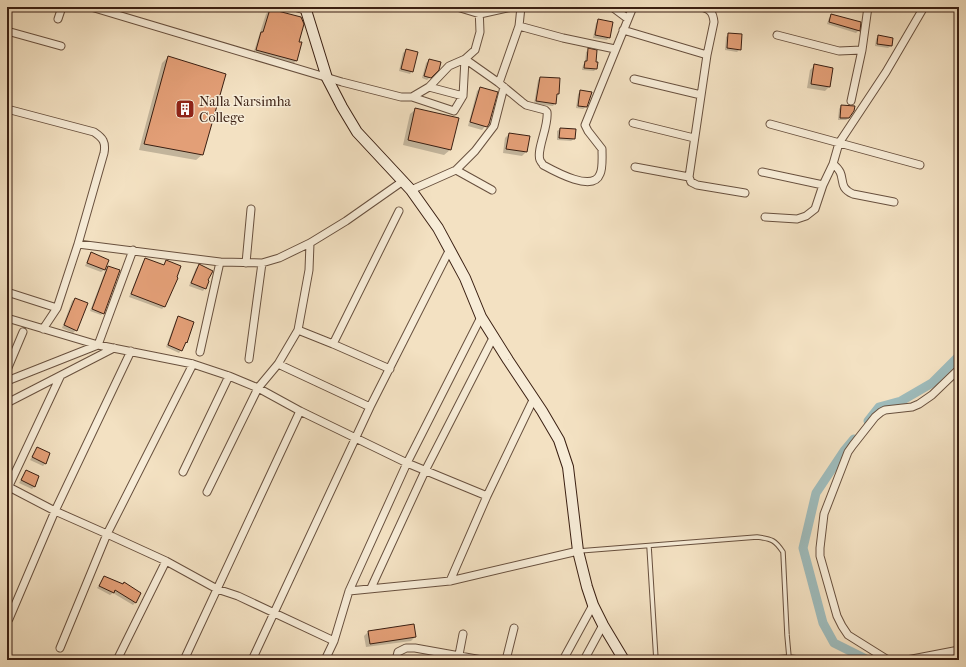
<svg xmlns="http://www.w3.org/2000/svg" width="966" height="667" viewBox="0 0 966 667" font-family="'IM FELL French Canon',serif">
<rect width="100%" height="100%" fill="#f3e1c2"/>
<filter id="stains"><feTurbulence type="fractalNoise" baseFrequency=".005" numOctaves="4"/><feColorMatrix values="0 0 0 0 .2 0 0 0 0 .09 0 0 0 0 .02 0 0 0 .5 -.17"/></filter>
<radialGradient id="worn" r=".72"><stop offset=".6" stop-color="#630" stop-opacity="0"/><stop offset="1" stop-color="#630" stop-opacity=".3"/></radialGradient>
<path fill="#0003" d="M270,10L297,42L301,43L296,61L292,65L253,54L266,14Z
M831,15L859,30L856,33L827,24L829,18Z
M598,21L609,37L607,40L593,38L596,23Z
M729,34L740,49L737,52L725,50L726,37Z
M878,36L891,46L888,48L875,46L876,39Z
M406,50L412,71L410,74L399,71L403,53Z
M589,50L596,69L594,71L582,70L583,65L585,62L586,52Z
M168,57L202,155L196,160L139,150L162,63Z
M429,60L438,69L427,80L422,78L426,63Z
M814,66L832,69L829,87L825,91L807,88L810,70Z
M540,78L558,93L556,96L555,103L553,106L534,104L538,80Z
M480,88L488,123L482,130L468,126L477,91Z
M581,91L586,107L583,109L576,108L578,94Z
M841,106L849,118L846,120H838L839,109Z
M416,109L457,119L450,150L444,155L403,145L410,114Z
M560,129L574,139L571,141L557,140V131Z
M509,134L529,137L526,152L522,156L503,153L505,138Z
M91,254L104,270L101,272L85,266L89,256Z
M146,259L163,266L166,261L165,306L162,309L129,297L143,262Z
M199,266L207,281L205,288L203,291L189,286L196,268Z
M109,267L103,313L101,315L90,311L106,269Z
M75,299L76,330L73,333L62,328L72,301Z
M179,318L181,350L179,353L166,347L176,320Z
M37,448L49,454L45,464L43,466L30,460Z
M26,471L38,477L34,487L32,489L19,483Z
M105,577L140,593L135,603L133,605L113,593L110,595L97,588Z
M414,626L415,637L411,641L366,647L364,636L368,632Z"/>
<g fill="none" stroke-linecap="round" stroke-linejoin="round">
<path stroke="#9ebbbb" stroke-width="9" d="M868,421L879,407L901,401L932,383L959,356
M854,439L844,451L816,493L803,548L823,623L834,643L868,660"/>
</g>
<path fill="#e39f77" stroke="#3a1f12" d="M270,9L301,17L304,24L299,42H302L297,61L256,50L261,32H263Z
M831,14L861,22L860,31L829,22Z
M598,19L613,22L610,38L595,35Z
M728,33L742,34L741,50L727,48Z
M878,35L893,38L892,46L877,44Z
M588,48L597,50L596,62H598L597,69L584,68L585,61H587Z
M406,49L418,52L413,72L401,69Z
M168,56L226,74L203,155L144,144Z
M429,59L441,62L439,70L431,78L424,76Z
M814,64L833,68L830,87L811,84Z
M540,77L560,78L559,94H557L556,104L536,101Z
M480,87L498,92L489,124L487,127L470,122Z
M580,90L592,92L587,107L578,106Z
M841,105L855,106L854,111L849,118H840Z
M415,108L459,118L451,150L408,140Z
M560,128L576,129L575,139L559,138Z
M509,133L530,136L527,152L506,149Z
M91,252L109,260L105,270L87,263Z
M145,258L164,265L166,260L181,266L177,277L178,278L165,307L131,294Z
M199,264L213,271L208,280L209,281L206,289L191,283Z
M108,266L120,270L104,314L92,309Z
M75,298L88,303L77,331L64,325Z
M178,316L194,322L187,343L186,342L182,351L168,345Z
M37,447L50,453L46,464L32,457Z
M26,470L39,476L35,487L21,480Z
M104,576L123,584L124,582L141,593L136,603L115,590L114,593L99,586Z
M414,624L416,637L370,644L368,631Z"/>
<g fill="none" stroke-linecap="round" stroke-linejoin="round">
<defs>
<path id="lane" d="M649,546L656,660
M579,551L757,537C772,539 775,540 783,552L787,635L789,657L751,660
M789,657L817,660"/>
<path id="street" d="M91,7L342,82L401,97H412L429,87L449,66L465,59L475,50L480,32L479,7
M294,7L305,10
M457,7L480,14L512,7
M612,7L628,19
M702,7C711,10 713,13 714,22L707,55
M58,19L62,7
M519,26L563,38L615,49
M623,30L707,55L689,177L691,182L697,185L745,193
M7,31L61,46
M777,35L839,51L862,50
M465,59L499,83L522,102L526,105L545,110L547,112C549,126 536,150 540,160C540,161 543,164 543,165C554,171 593,193 600,174C603,168 602,157 602,149L588,131L585,125L633,7
M634,79L701,95
M499,83L519,26L521,7
M429,87L463,96
M412,97L454,111L463,96L465,59
M851,101L862,50L868,7
M7,109L94,132C103,138 106,142 104,153L78,244
M633,123L694,138
M770,124L920,165
M833,164C849,176 835,186 853,194L894,202
M635,167L689,177
M456,170L492,190
M762,172L823,185
M411,190L456,170L475,151L494,126L504,87
M765,217L797,219L806,216L815,209L823,185L833,164L839,143L886,72L924,7
M246,263L251,209
M7,292L57,308
M7,318L98,345L193,364L229,376L258,388L278,364L298,330L309,270L310,243
M43,329L57,308L78,244L220,262L262,263L279,258L310,243L346,221L403,181
M298,330L333,344L390,369
M333,344L399,211
M200,352L220,262
M249,359L262,263
M278,364L370,407
M7,370L23,332
M7,381L98,345L133,250
M7,403L114,348
M300,411L407,463L487,496
M183,472L229,376
M7,486L55,511L107,534L166,561L217,589L238,596L334,641
M7,490L60,377
M450,581L487,496L534,398
M371,588L425,471L494,336
M349,591L450,581L578,551
M9,619L55,511L131,351
M60,648L107,534L193,364
M117,660L166,561
M184,660L300,411L258,388L207,492
M252,660L370,407L450,249
M325,660L334,641L349,591L407,463L481,317
M396,660L398,652L406,648H415L482,660
M458,660L463,634
M506,660L514,628
M563,660L593,605
M584,660L603,625
M888,660L848,635L842,626L837,616L820,556V548L824,514L848,452L853,445L875,417L881,412L885,410L912,407L919,404L932,395L959,369
M907,660L959,650"/>
<path id="secondary" d="M305,7L327,78L342,107L357,132L411,190L438,228L465,278L481,317L508,360L542,411L559,440L568,467L578,551L587,587L593,605L603,625L624,660"/>
</defs>
<use href="#lane" stroke="#68503e" stroke-width="5.5"/>
<use href="#street" stroke="#68503e" stroke-width="9"/>
<use href="#secondary" stroke="#3a1f12" stroke-width="12"/>
<use href="#lane" stroke="#f7ecd7" stroke-width="3.5"/>
<use href="#street" stroke="#f7ecd7" stroke-width="7"/>
<use href="#secondary" stroke="#f7ecd7" stroke-width="10"/>
</g>
<defs>
<symbol id="building-square" viewBox="-11 -11 22 22"><rect x="-9" y="-9" width="18" height="18" rx="4" fill="#8f2418" stroke="#f7ecd7"/><path d="M-4-6H4V6H1V3H-1V6H-4ZM-2.5-4.3h1.7v1.8h-1.7ZM.8-4.3h1.7v1.8H.8ZM-2.5-1h1.7V.8h-1.7ZM.8-1h1.7V.8H.8Z" fill="#fff"/></symbol>
</defs>
<g fill-rule="evenodd">
<use href="#building-square" x="174" y="98" width="22" height="22"/>
</g>
<g text-anchor="middle" dominant-baseline="central" stroke-width="3" stroke-linejoin="round" paint-order="stroke">
<g font-size="14" fill="#3a1f12" stroke="#f7ecd7" text-anchor="start">
<text x="199" y="101">Nalla Narsimha<tspan x="199" dy="16">College</tspan></text>
</g>
</g>
<rect width="966" height="667" fill="none" stroke="#f3e1c2" stroke-width="24"/>
<rect x="8" y="8" width="950" height="651" fill="none" stroke="#3a1f12" stroke-width="2"/>
<rect x="12" y="12" width="942" height="643" fill="none" stroke="#3a1f12"/>
<rect width="100%" height="100%" filter="url(#stains)"/>
<rect width="100%" height="100%" fill="url(#worn)"/>
</svg>
